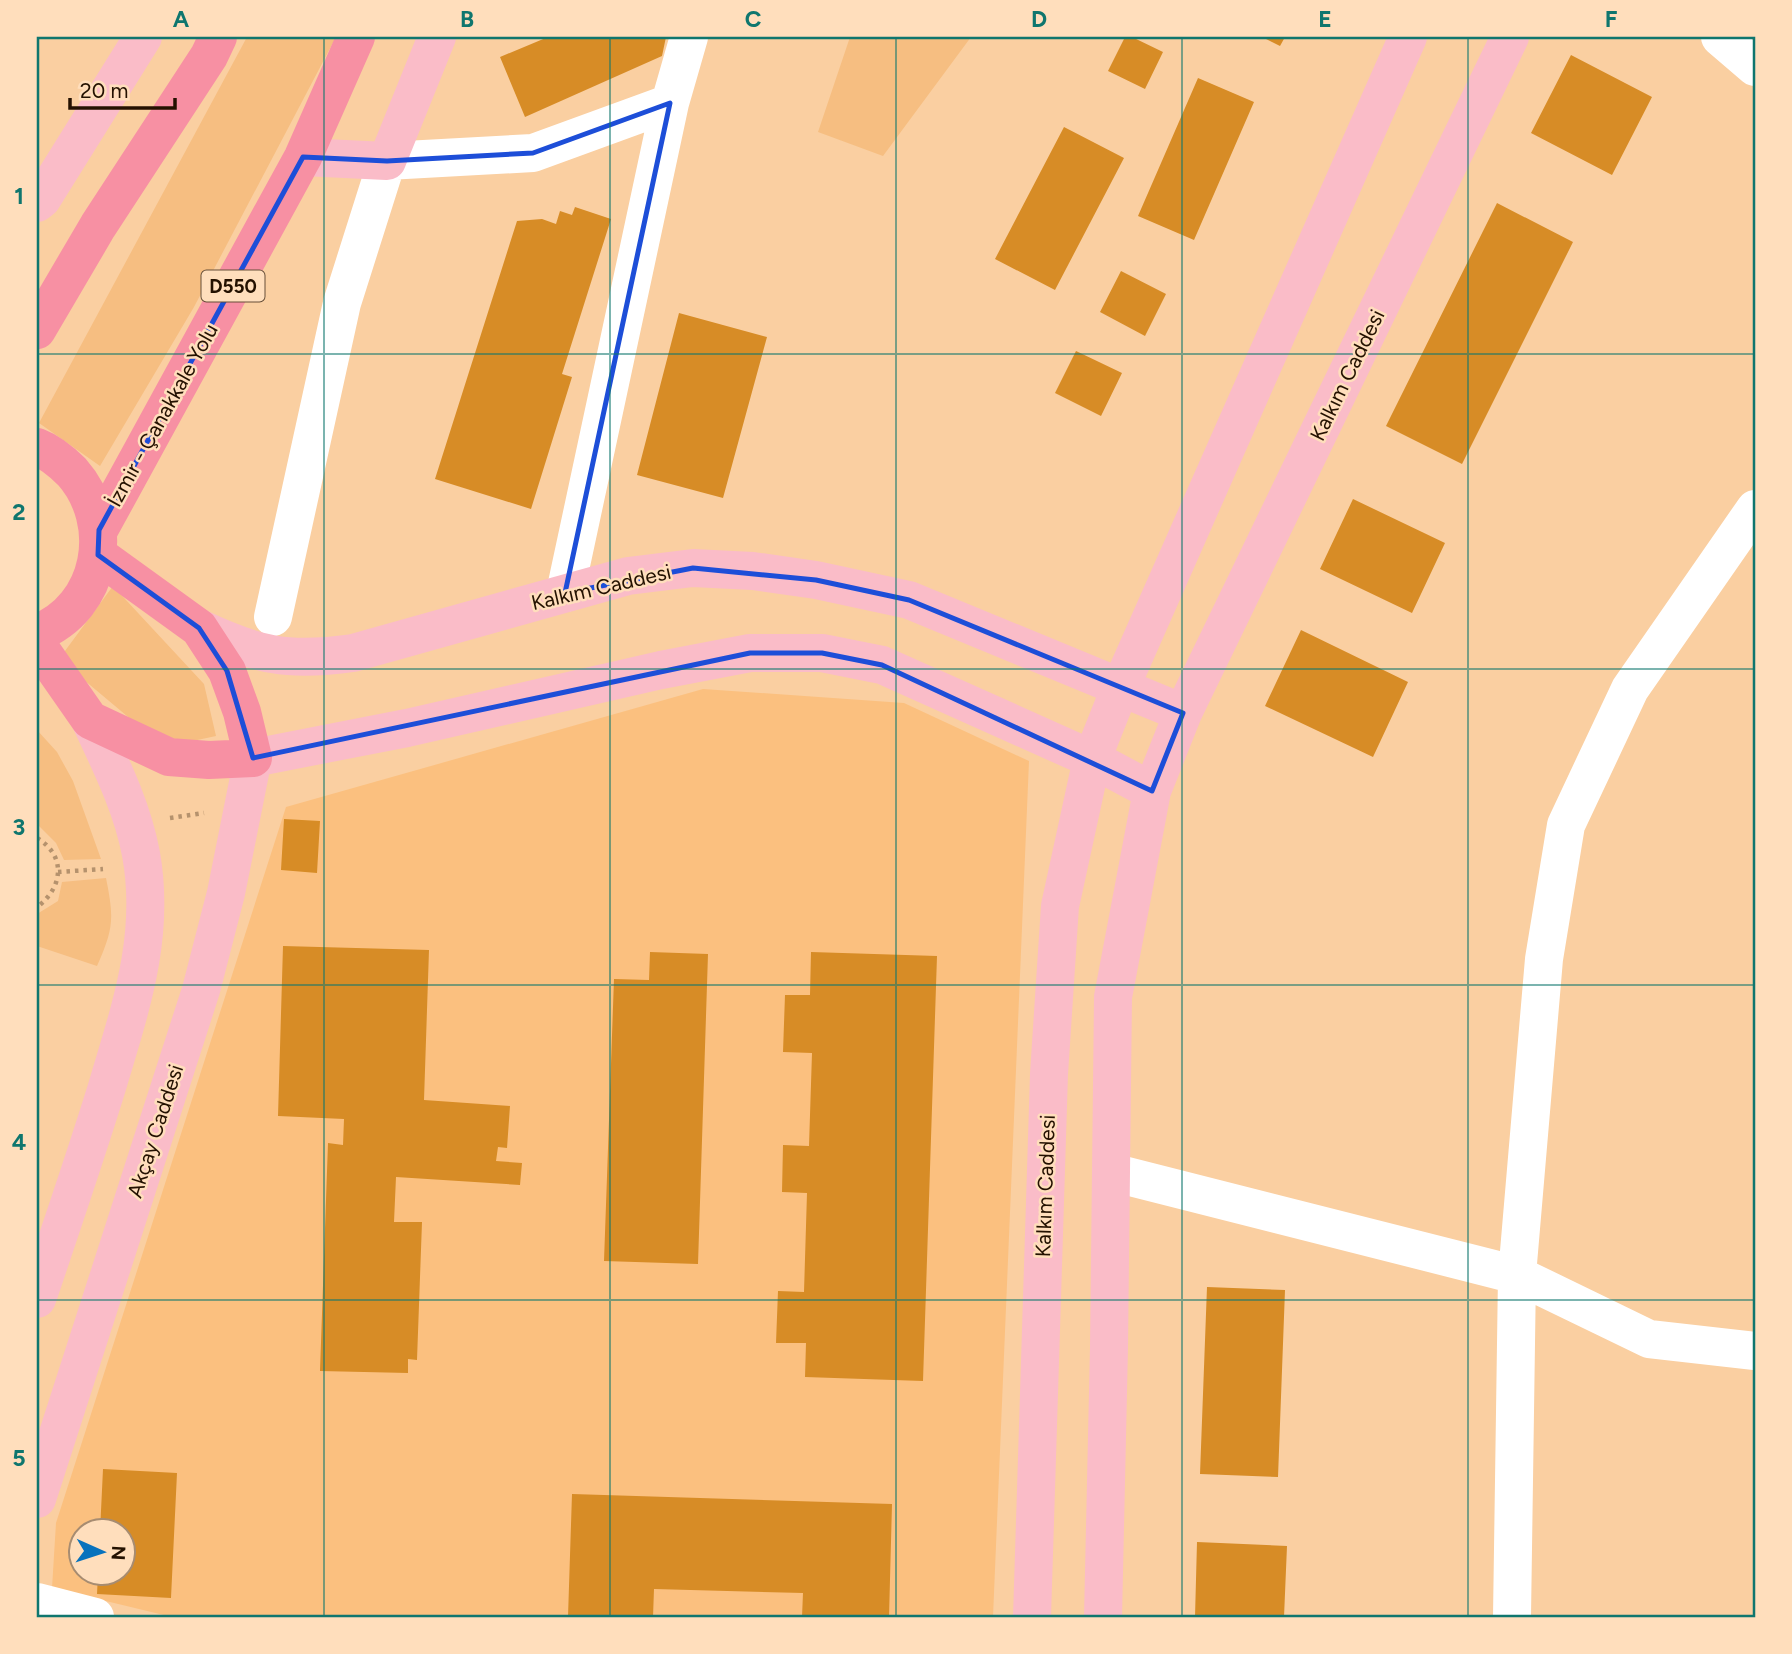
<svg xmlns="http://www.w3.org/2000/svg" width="1792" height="1654" viewBox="0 0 1792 1654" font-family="Figtree,sans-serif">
<rect width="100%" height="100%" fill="#facfa1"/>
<path fill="#fbc07f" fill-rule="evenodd" d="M703,689L904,703L1029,761L993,1617H172L52,1588L56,1523L286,807ZM80,1532H122V1574H80Z"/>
<path fill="#f6be81" d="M247,37H336L194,307L100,466L39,423Z
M850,37H971L883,156L818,132Z
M113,586L204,684L216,736L188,742L152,737L59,659Z
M37,730L57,752L73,781L101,859L64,860L56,843L39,826Z
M106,878C114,918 114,928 97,966L37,946V914L58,901L62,882Z"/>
<path fill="#d78c26" d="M548,37H666L662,56L525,117L500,57Z
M1125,37H1132L1163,52L1145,89L1108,71Z
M1262,37H1285L1280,46Z
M1571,55L1652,97L1612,175L1531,133Z
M1198,78L1254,102L1194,240L1138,216Z
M1064,127L1124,158L1055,290L995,259Z
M1497,203L1573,242L1462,464L1386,426Z
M575,207L611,219L562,374L572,377L531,509L435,479L517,221L542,219L556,224L560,211L572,215Z
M1121,271L1166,294L1145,336L1100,312Z
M679,313L767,337L723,498L637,475Z
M1076,351L1122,373L1101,416L1055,393Z
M1353,499L1445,543L1412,613L1320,569Z
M1301,630L1408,682L1373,757L1265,706Z
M284,819L320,821L317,873L281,870Z
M283,946L429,950L424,1100L510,1106L507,1148L498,1147L496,1161L522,1163L520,1185L396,1177L394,1222H422L417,1360L408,1359V1373L320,1371L328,1143L343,1145L344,1119L278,1116Z
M650,952L708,954L698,1264L604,1261L614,979L649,980Z
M811,952L937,956L923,1381L805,1377L806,1343H776L778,1291L804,1292L807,1193L782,1192L783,1145L809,1146L812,1053L783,1052L785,995H810Z
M1207,1287L1285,1290L1278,1477L1200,1474Z
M103,1469L177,1473L171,1598L97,1594L98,1574H122V1532H100Z
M572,1494L892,1504L889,1617H802L803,1593L654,1589L653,1617H568Z
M1197,1542L1287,1546L1284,1617H1195Z"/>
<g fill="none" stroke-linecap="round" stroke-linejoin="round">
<path stroke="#b5926d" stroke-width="4.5" stroke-dasharray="3.5 5" stroke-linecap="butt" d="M170,818L204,813
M37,838C67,856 63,888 37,907
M58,872L103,869"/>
<path stroke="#fff" stroke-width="38" d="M1720,37L1755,67
M565,593L670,103L689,37
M273,617L342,303L387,161L533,153L670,103
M1111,1172L1517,1275L1649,1339L1755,1351
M37,1602L95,1617
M1512,1617L1517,1275L1544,959L1566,825L1630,689L1755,509"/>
<path stroke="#fabcc8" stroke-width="38" d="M303,157L387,161L437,37
M37,203L42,199L143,37
M199,628C258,656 288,662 353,653L628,576L693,568L753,571L816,580L909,600L1183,713
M37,1299C61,1228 85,1158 107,1087C130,1009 156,937 141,854C132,806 110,763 90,720
M37,1499L201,990L226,893L253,758L407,728L661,670L750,653H822L882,665L1092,759L1152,791
M1032,1617L1049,1074L1060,906L1092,759L1121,686L1408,37
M1103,1617L1109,1347L1113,997L1152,791L1183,713L1510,37"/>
<path stroke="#f790a3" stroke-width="38" d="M37,330L98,226L209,56L218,37
M37,447C50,452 62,462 72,472C117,523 103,607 37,633
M99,530L303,157L356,37
M37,644L90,720L169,757L209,760L253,758L242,712L227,671L199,628L98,555"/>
</g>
<path fill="none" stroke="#1d4ed8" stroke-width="5" stroke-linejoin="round" d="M670,103L565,593L693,568L816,580L909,600L1183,713L1152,791L882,665L822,653H750L253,758L227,671L199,628L98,555L99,530L303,157L387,161L533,153Z"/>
<path fill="none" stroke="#0f766e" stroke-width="2" stroke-opacity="0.55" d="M324,37V1617M610,37V1617M896,37V1617M1182,37V1617M1468,37V1617M37,354H1755M37,669H1755M37,985H1755M37,1300H1755"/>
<g text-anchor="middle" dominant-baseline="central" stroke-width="5" stroke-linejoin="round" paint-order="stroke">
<rect fill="#ffdebc" stroke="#664e38" stroke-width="2" x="201.5" y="270.5" width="63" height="31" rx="5"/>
<g font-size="19" font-weight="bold" fill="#241100">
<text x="233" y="286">D550</text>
</g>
<g font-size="21" fill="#241100" stroke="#ffdebc">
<text transform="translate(1347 375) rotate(-64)">Kalkım Caddesi</text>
<text transform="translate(162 415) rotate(-61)">İzmir - Çanakkale Yolu</text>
<text transform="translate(601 587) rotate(-13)">Kalkım Caddesi</text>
<text transform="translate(155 1131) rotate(-72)">Akçay Caddesi</text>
<text transform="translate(1045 1186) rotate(-88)">Kalkım Caddesi</text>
</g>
</g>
<rect width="1792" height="1654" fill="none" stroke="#ffdebc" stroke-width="77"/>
<g transform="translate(102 1552) rotate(93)"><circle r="33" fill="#ffdebc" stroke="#a78c71" stroke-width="2"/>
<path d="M0-5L12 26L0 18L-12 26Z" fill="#0872bd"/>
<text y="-10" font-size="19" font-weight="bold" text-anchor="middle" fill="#241100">N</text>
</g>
<path d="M70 98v10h105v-10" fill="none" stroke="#241100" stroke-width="3.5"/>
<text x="80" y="98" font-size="21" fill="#241100" stroke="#ffdebc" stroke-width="5" paint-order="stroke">20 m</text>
<rect x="38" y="38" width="1716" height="1578" fill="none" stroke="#0f766e" stroke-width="2.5"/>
<g font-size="23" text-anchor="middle" font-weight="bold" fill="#0f766e">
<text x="181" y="27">A</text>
<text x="467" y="27">B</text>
<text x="753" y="27">C</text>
<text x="1039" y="27">D</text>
<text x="1325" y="27">E</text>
<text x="1611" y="27">F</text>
<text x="19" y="204">1</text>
<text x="19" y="520">2</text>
<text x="19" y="835">3</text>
<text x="19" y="1150">4</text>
<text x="19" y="1466">5</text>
</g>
</svg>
